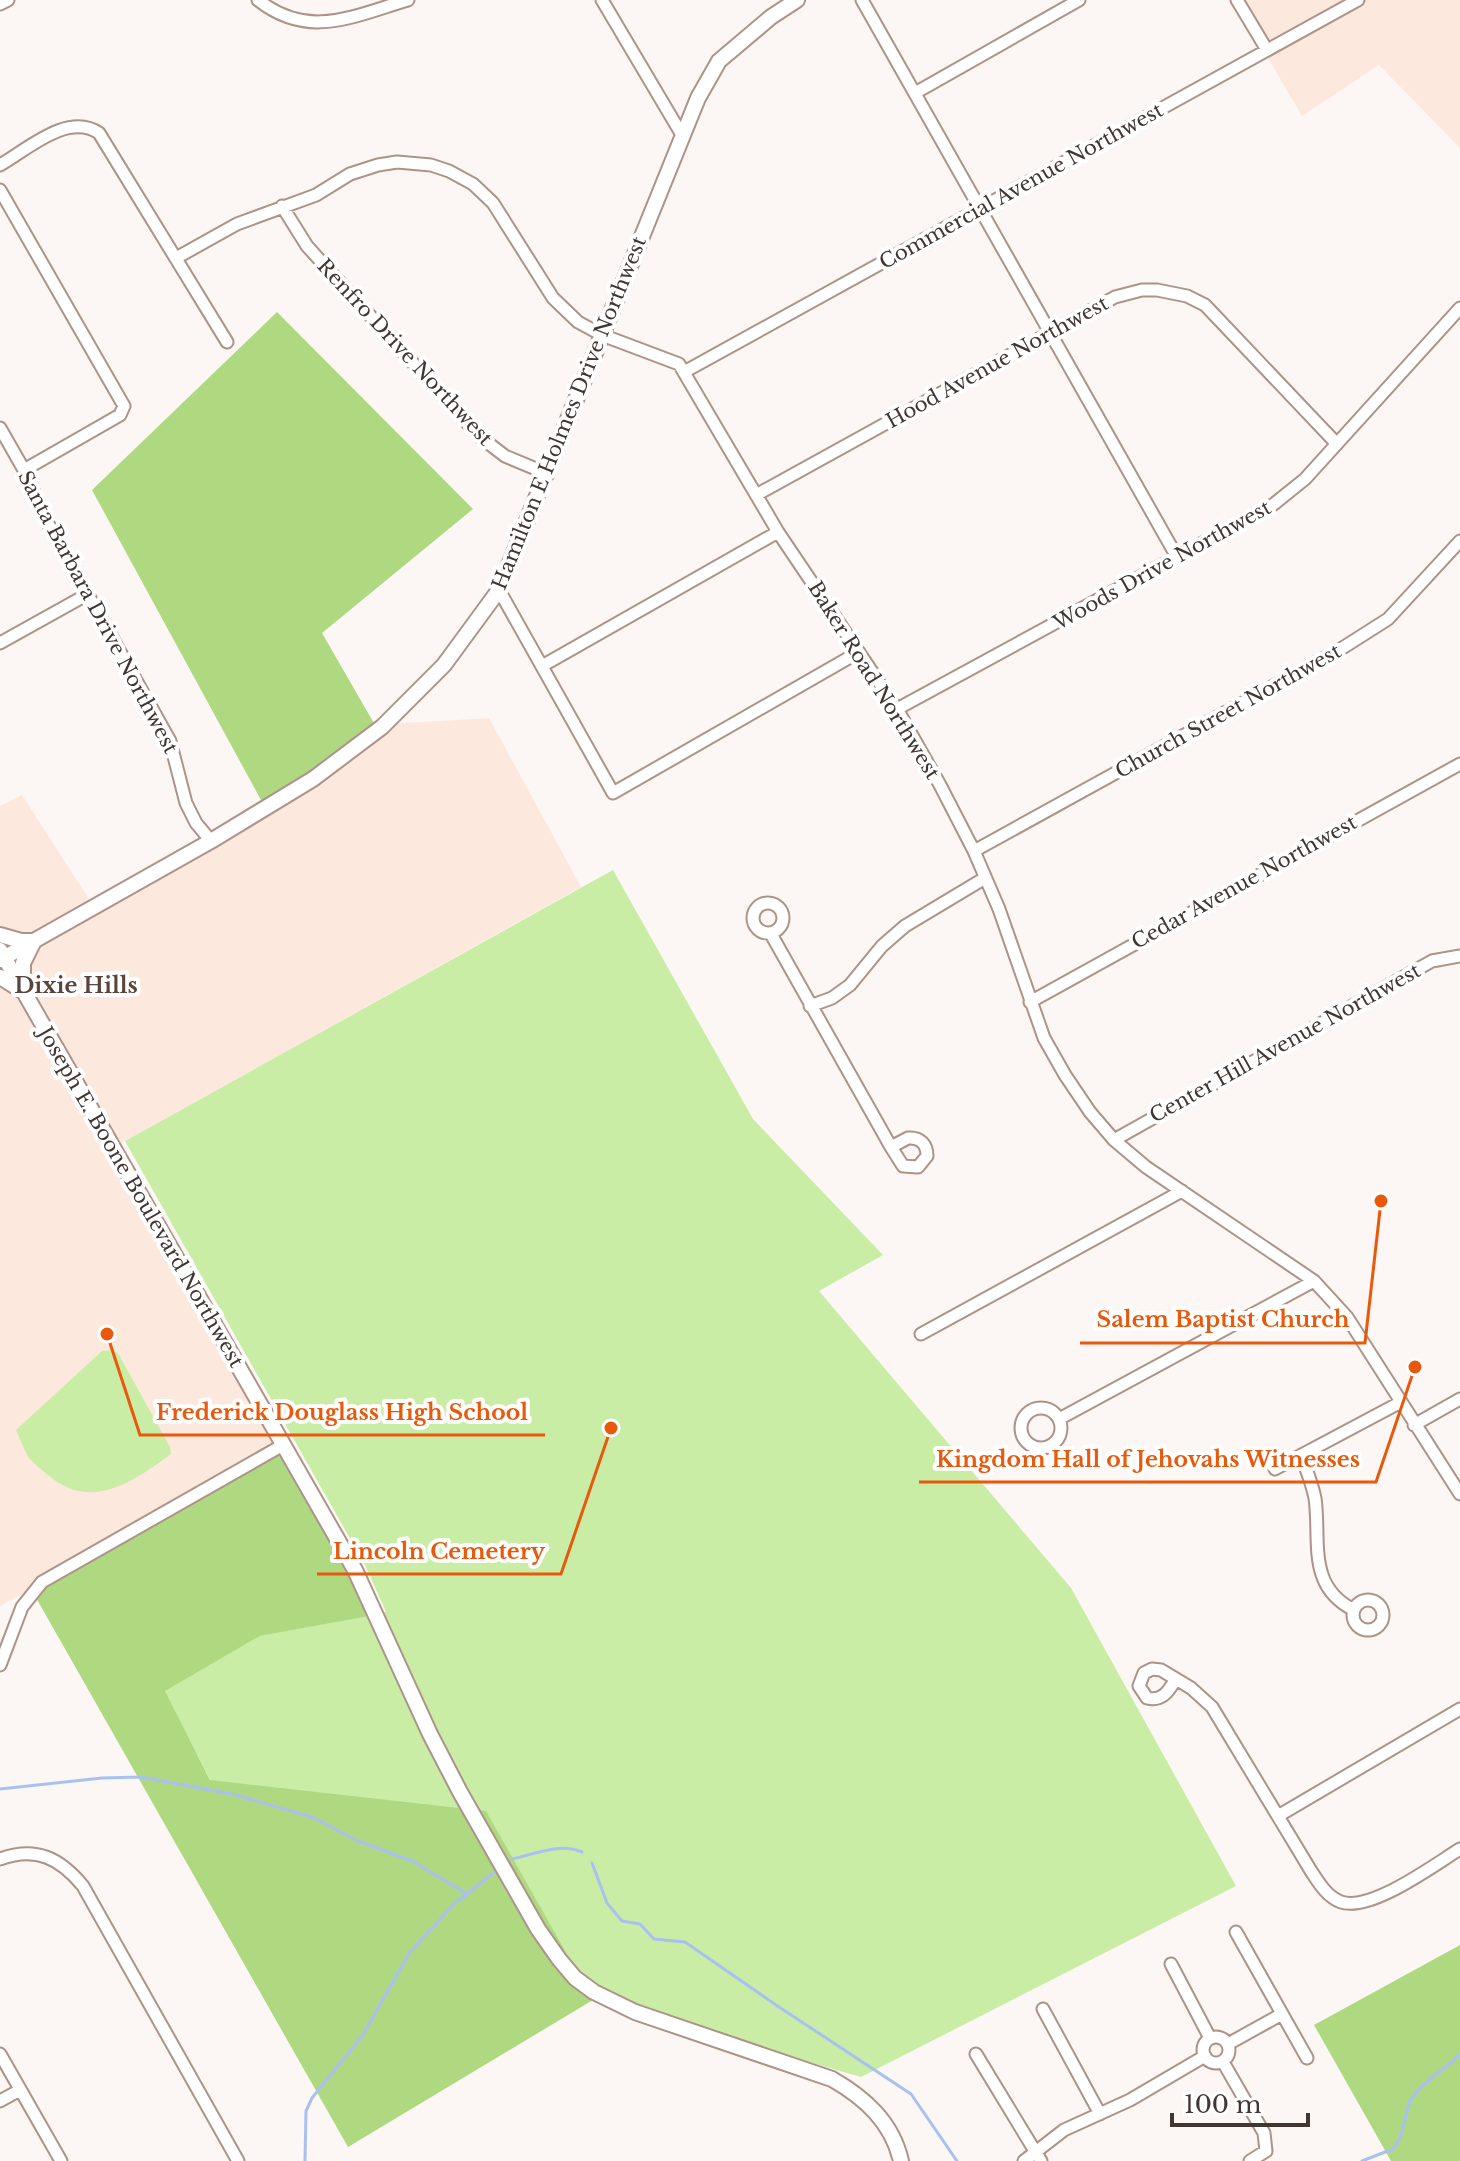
<svg xmlns="http://www.w3.org/2000/svg" width="1460" height="2161" viewBox="0 0 1460 2161" font-family="'Libre Baskerville',serif">
<rect width="100%" height="100%" fill="#fcf6f4"/>
<path fill="#fde8de" d="M1234,0H1460V148L1379,65L1302,116Z
M489,718L581,887L110,1149L280,1450L0,1606V806L22,795L96,910L267,811L375,725Z"/>
<path fill="#caeda6" d="M613,870L753,1119L883,1255L819,1291L1071,1588L1236,1886L861,2077L593,2000L486,1812L211,1781L164,1691L260,1636L386,1612L365,1565L125,1141Z
M111,1350L118,1353L170,1447L171,1454C133,1482 91,1512 48,1475C42,1470 34,1464 29,1458C24,1450 20,1439 16,1430L102,1351Z"/>
<path fill="#afd981" d="M277,312L473,509L322,633L375,725L267,811L92,490Z
M280,1450L349,1573L369,1616L260,1636L165,1691L210,1780L486,1811L593,2000L348,2147L31,1589Z
M1460,1945V2161H1391L1314,2025Z"/>
<g fill="none" stroke-linecap="round" stroke-linejoin="round">
<path stroke="#a8c1f1" stroke-width="3" d="M0,1789L102,1778L142,1777L236,1795L314,1818L358,1841L412,1861L467,1894L465,1897
M511,1859C534,1855 559,1842 582,1852
M592,1863L607,1903L622,1921L640,1924L654,1939L685,1942L776,2005L911,2094L957,2161
M305,2161L306,2111L312,2098L363,2035L410,1952L455,1903L496,1871
M1362,2161L1393,2149L1400,2138L1410,2100L1422,2086L1460,2055"/>
<defs>
<path id="minor" d="M258,0C309,40 353,16 408,0
M602,0L682,135
M862,0L1177,557
M1237,0L1267,50
M0,4L8,0
M915,93L1079,0
M0,165C28,149 68,112 99,133L227,342
M0,190L124,406L120,415L24,470
M282,206L307,246L479,436L505,456L548,474
M176,258L237,224L316,195L350,174L378,165L397,162L431,165L449,171L473,184L493,203L553,298L578,322L602,335L679,364L778,532L897,709L940,785L974,851L999,909L1044,1038L1065,1075L1090,1112L1114,1140L1146,1167L1314,1281L1347,1317L1460,1494
M684,372L1358,0
M0,428L24,470L47,522L170,741L186,803L196,823L211,841
M756,495L1115,297L1142,290H1157L1187,296L1205,305L1337,444
M499,590L613,793L859,652
M0,643L88,594
M542,666L778,532
M897,709L1274,504L1305,479L1460,308
M974,851L1344,647L1388,619L1460,541
M753 918a15 15 0 1 1 30 0a15 15 0 1 1-30 0Z
M771,934L891,1147
M1030,1002L1460,764
M810,1006L832,998L850,985L882,946L905,926L985,878
M908,1138C920,1137 927,1144 927,1156L918,1167L903,1166L891,1147Z
M1114,1140L1432,961L1460,956
M921,1334L1182,1191
M1021 1428a20 20 0 1 1 40 0a20 20 0 1 1-40 0Z
M1059,1419L1314,1281
M1414,1425L1460,1399
M1301,1455C1306,1469 1312,1483 1315,1498C1321,1540 1306,1586 1354,1610
M1275,1469L1401,1402
M1353 1615a15 15 0 1 1 30 0a15 15 0 1 1-30 0Z
M0,1665L22,1607L42,1582L283,1445
M1176,1679C1169,1690 1163,1702 1147,1698L1139,1686L1144,1673L1152,1669L1161,1670L1191,1688L1212,1707L1311,1871C1319,1883 1327,1897 1341,1902C1371,1912 1434,1865 1460,1849
M1278,1816L1460,1709
M0,1859C36,1846 60,1858 83,1886L238,2161
M1236,1932L1307,2058
M1171,1964L1210,2038
M1043,2009L1100,2114
M1203 2050a13 13 0 1 1 26 0a13 13 0 1 1-26 0Z
M1228,2044L1282,2014
M0,2054L61,2161
M976,2054L1041,2161
M1223,2062L1264,2133L1266,2151L1250,2161
M0,2101L20,2090
M1024,2161L1064,2130L1130,2100L1205,2056"/>
<path id="major" d="M0,935L21,941H34
M0,950L355,1570L430,1734L460,1792L538,1929L559,1959L575,1978L594,1992L635,2012L832,2079C865,2098 892,2122 901,2161
M0,960L211,841L313,779L382,727L444,665L499,590L698,98L719,61L771,17L797,0
M0,977L21,990
M23,985V963L34,941"/>
</defs>
<use href="#minor" stroke="#ad9388" stroke-width="15"/>
<use href="#major" stroke="#ad9388" stroke-width="18"/>
<use href="#minor" stroke="#fff" stroke-width="11"/>
<use href="#major" stroke="#fff" stroke-width="14"/>
</g>
<g text-anchor="middle" dominant-baseline="central" stroke-width="8" stroke-linejoin="round" paint-order="stroke">
<g font-size="20" fill="#413632" stroke="#fff">
<text transform="translate(1021 186) rotate(-29)">Commercial Avenue Northwest</text>
<text transform="translate(405 352) rotate(47)">Renfro Drive Northwest</text>
<text transform="translate(997 362) rotate(-29)">Hood Avenue Northwest</text>
<text transform="translate(569 413) rotate(-68)">Hamilton E Holmes Drive Northwest</text>
<text transform="translate(1162 565) rotate(-29)">Woods Drive Northwest</text>
<text transform="translate(98 612) rotate(62)">Santa Barbara Drive Northwest</text>
<text transform="translate(874 680) rotate(58)">Baker Road Northwest</text>
<text transform="translate(1228 711) rotate(-29)">Church Street Northwest</text>
<text transform="translate(1244 882) rotate(-29)">Cedar Avenue Northwest</text>
<text transform="translate(1285 1043) rotate(-29)">Center Hill Avenue Northwest</text>
<text transform="translate(141 1197) rotate(60)">Joseph E. Boone Boulevard Northwest</text>
</g>
<g font-size="22" font-weight="bold" fill="#5b443b" stroke="#fff">
<text x="76" y="985">Dixie Hills</text>
</g>
</g>
<path fill="none" stroke="#e8590c" stroke-width="3" d="M1381 1201L1365 1343H1080M107 1334L140 1435H545M1415 1367L1376 1482H919M611 1428L561 1574H317"/>
<g fill="#e8590c" stroke="#fff" stroke-width="3">
<circle cx="1381" cy="1201" r="8"/>
<circle cx="107" cy="1334" r="8"/>
<circle cx="1415" cy="1367" r="8"/>
<circle cx="611" cy="1428" r="8"/>
</g>
<g font-size="22" text-anchor="middle" font-weight="bold" fill="#e8590c" stroke="#fff" stroke-width="8" stroke-linejoin="round" paint-order="stroke">
<text x="1223" y="1327">Salem Baptist Church</text>
<text x="342" y="1420">Frederick Douglass High School</text>
<text x="1148" y="1467">Kingdom Hall of Jehovahs Witnesses</text>
<text x="439" y="1559">Lincoln Cemetery</text>
</g>
<path d="M1172 2113v12h136v-12" fill="none" stroke="#413632" stroke-width="4"/>
<text x="1184" y="2113" font-size="24" fill="#413632" stroke="#ffffff" stroke-width="6" paint-order="stroke">100 m</text>
</svg>
